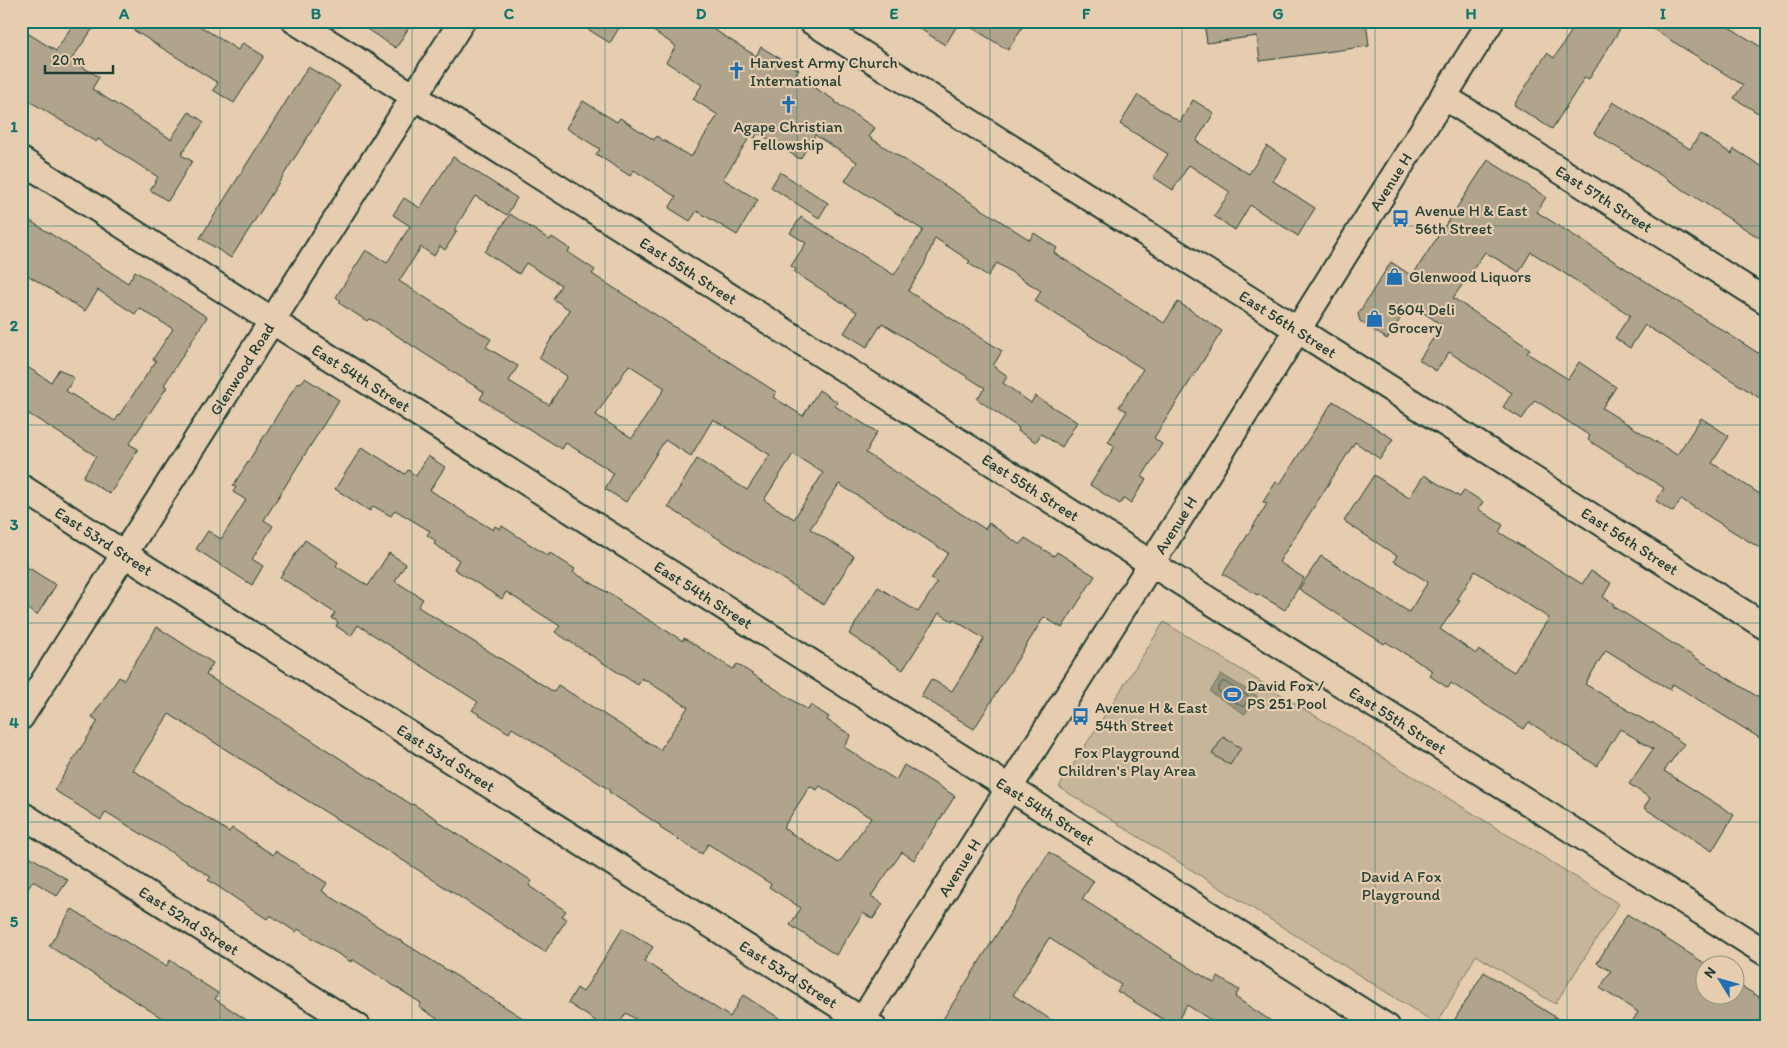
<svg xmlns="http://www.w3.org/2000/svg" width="1787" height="1048" viewBox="0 0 1787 1048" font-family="Itim,sans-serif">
<rect width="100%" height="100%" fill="#e7cdaf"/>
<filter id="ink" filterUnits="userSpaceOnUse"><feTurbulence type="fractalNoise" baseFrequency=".02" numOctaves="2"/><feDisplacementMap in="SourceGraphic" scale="10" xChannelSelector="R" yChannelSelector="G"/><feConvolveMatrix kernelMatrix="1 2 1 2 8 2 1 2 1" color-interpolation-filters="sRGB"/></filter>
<g filter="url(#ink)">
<path fill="#c6b59a" stroke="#727967" d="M1164,622L1619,904L1555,1004L1476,955L1437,1024L1059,787Z"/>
<path fill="#98947e" stroke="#687160" d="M1221,674L1257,696L1245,714L1210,692Z"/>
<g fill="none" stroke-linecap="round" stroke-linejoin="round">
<path stroke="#4f6052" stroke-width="1" d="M1222,682H1225L1248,696L1249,699L1244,706H1241L1218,691V689Z"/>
</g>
<path fill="#b0a48c" stroke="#1f3d34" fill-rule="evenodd" d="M75,21H98L71,60L99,77L92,89L171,139L189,112L204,122L181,155L192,161L168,201L150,190L158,177L98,139L96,142L21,96V29L56,51Z
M119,21H192L238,50L243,43L264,56L234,103L213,90L218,83Z
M354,21H413L396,48Z
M575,21H623L610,43Z
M638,21H688L698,28L702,22L756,56L761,47L799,70L795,76L836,101L835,102L875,128L869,137L1030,240L1034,233L1057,248L1054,253L1164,323L1178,302L1222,331L1154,438L1162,444L1142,477L1146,479L1131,503L1124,498L1120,504L1090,485L1115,446L1108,442L1127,411L1119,407L1143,369L1035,301L1041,291L997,263L988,276L968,263L970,261L935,238L924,265L908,291L1002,351L993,366L1008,376L1003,383L1031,403L1035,396L1077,422L1062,447L1041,434L1036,442L1018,431L1019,428L977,399L985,388L882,323L867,347L844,333L857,312L794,272L796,269L791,266L806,243L790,233L801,217L894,275L923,230L845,181L857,162L815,135L800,159L758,133L755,138L751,135L723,179L758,200L737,235L697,211L690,221L669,208L676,197L634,170L630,176L596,154L600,149L566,128L583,101L617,122L620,118L654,140L656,136L691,157L718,115L693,99L702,85L666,62L676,46Z
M908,21H960L945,45Z
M961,21H1026L1008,50Z
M1204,21H1366L1369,46L1260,61L1257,36L1207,43Z
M1578,21H1625L1589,79L1585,77L1552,129L1514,105L1547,53L1554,58Z
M1640,21H1719L1766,50V118L1734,98L1743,85Z
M308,67L340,86L231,258L200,238Z
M1138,95L1180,122L1193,100L1214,113L1196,141L1249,174L1267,146L1287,159L1273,181L1315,208L1298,236L1250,205L1235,230L1214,216L1230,192L1189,165L1173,190L1153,177L1168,154L1120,124Z
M1613,102L1690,149L1700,134L1732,154L1734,149L1766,169V242L1594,133Z
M453,157L517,198L507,215L475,196L454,230L457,231L445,250L440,246L434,256L421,247L399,281L491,339L486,347L518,366L509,381L549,405L567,376L539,358L570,310L553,299L561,285L526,263L519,274L485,252L510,214L550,240L552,237L570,249L568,252L595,270L592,274L776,392L773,397L803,416L819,390L837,402L835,406L877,432L868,447H869L866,453L985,529L989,523L1020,545L1025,538L1054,556L1057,552L1095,576L1062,628L1044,617L974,729L921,696L931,679L952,691L984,639L953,619L952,621L939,613L903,670L849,634L878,587L918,612L937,583L931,579L948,553L839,484L810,529L854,556L824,605L668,507L697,459L747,490L770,455L713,419L691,456L665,440L626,502L605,489L614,473L566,443L562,449L480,399L484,392L374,321L369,319L367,321L339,303L341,301L336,297L366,250L387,263L410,226L393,215L404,198L420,208ZM629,365L665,388L632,438L596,415ZM793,454L823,473L794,519L764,500Z
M1488,160L1546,197L1537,212L1766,358V402L1645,325L1630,348L1615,338L1630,315L1531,252L1519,272L1485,252L1453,298L1530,349L1527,353L1568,379L1579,362L1616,387L1602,408L1677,455L1701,418L1729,436L1712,463L1766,498V552L1681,499L1673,512L1656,501L1664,488L1588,440L1590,436L1535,400L1522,419L1503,407L1512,393L1449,352L1436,371L1419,360L1442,325L1410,304L1387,339L1360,321L1358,314L1391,262L1412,276Z
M780,172L828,203L819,218L771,187Z
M21,215L128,283L135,271L207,317L164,385L167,387L129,444L138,449L110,494L83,477L96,456L21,409V363L51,382L59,369L74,378L66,391L115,421L156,361L153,359L173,329L139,308L135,314L98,290L85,311L21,271Z
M305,378L339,400L264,520L273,526L252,559L263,566L252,585L196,549L208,531L221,539L246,500L233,492L236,487L233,486L298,382L301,383Z
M1333,401L1393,439L1380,459L1355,442L1343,461L1279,562L1304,578L1285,610L1258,594L1257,595L1223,574L1267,504L1263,502L1276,482L1280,484Z
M362,447L405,474L408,470L416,476L428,456L445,467L430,490L465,513L493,530L495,526L500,529L502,526L548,556L550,553L575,569L573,572L620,600V602L683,641L684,638L733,669L737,664L808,710L811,705L829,717L827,720L851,735L844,747L896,780L904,765L955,796L914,860L902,852L871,896L883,904L873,919L863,913L836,955L790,925L801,908L769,887L771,884L708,844L702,854L660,828L661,826L609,792L610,790L549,751L512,728L509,733L472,710L478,702L358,625L351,636L336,626L338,622L332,618L335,613L280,577L305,540L338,562L336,566L368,586L389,553L406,564L395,581L423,599L418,607L554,692L558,685L660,750L688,707L642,678L638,685L600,661L555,632L560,626L506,592L502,599L454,569L459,560L434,544L436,541L427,535L430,531L395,510L391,516L373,506L370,511L335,489ZM810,786L817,790L820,786L871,818L839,863L783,828Z
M1374,475L1409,498L1424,475L1460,497L1464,490L1483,502L1478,509L1503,525L1499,532L1582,584L1591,571L1611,583L1603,597L1614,604L1613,606L1766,702V742L1673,684L1670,690L1606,650L1585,684L1651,724L1652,722L1684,744L1664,771L1734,815L1712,851L1644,808L1650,798L1629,784L1653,749L1620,729L1597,766L1529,722L1524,729L1451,683L1448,688L1430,676L1433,671L1386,642L1384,644L1299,589L1321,556L1409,612L1428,582L1394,561L1397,556L1344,521ZM1475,571L1549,618L1514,672L1478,650L1476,654L1440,629L1460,601L1457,600Z
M21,563L56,585L37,615L21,605Z
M157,627L213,663L206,675L279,719L412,805L413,804L437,819V821L454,832L532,881L529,886L566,911L562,916L567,919L545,952L415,868L169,714L133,770L229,832L232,828L273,855L275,851L327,883L322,891L537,1027H450L419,1007L421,1003L352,959L351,962L298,929L296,932L270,915L267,919L208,880L211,877L106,812L101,820L54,790L98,721L92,717L119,677L124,680Z
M1223,737L1241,748L1230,765L1212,754Z
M21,851L68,880L57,896L33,881L21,899Z
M1049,852L1094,881L1082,899L1214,983L1218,977L1239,990L1235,997L1280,1027H1222L1187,1005L1174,1026L1117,991L1121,985L1049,938L1013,995L1062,1027H938Z
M72,909L166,966L170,960L189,973L188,974L218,993L215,999L257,1027H176L68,958L49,946Z
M1627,914L1709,966H1704V996H1734V982L1766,1001V1027H1629L1638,1012L1600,988L1611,971L1597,963Z
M623,928L653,947L644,961L730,1017L743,995L793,1027H648L626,1013L617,1027H605L568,1003L577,988L583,992Z
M1484,972L1571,1027H1450Z"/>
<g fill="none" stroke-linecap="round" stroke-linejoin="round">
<defs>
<g id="minor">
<path id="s1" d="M295,21L1766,953"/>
<path id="s2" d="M811,21L1766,627"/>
<path id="s3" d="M1443,96L1766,301"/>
<path id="s4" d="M21,160L272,321L1387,1027"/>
<path id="s5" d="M21,487L146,568L873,1027"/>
<path id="s6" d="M21,717L462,21"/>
<path id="s7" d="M21,814L358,1027"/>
<path id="s8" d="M858,1027L1151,564L1491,21"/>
</g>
</defs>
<use href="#minor" stroke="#1f3d34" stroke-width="29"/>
<use href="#minor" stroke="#e7cdaf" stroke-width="25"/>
</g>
</g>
<path fill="none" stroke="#0f766e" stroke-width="1" stroke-opacity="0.55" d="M220,21V1027M412,21V1027M605,21V1027M797,21V1027M990,21V1027M1182,21V1027M1375,21V1027M1567,21V1027M21,226H1766M21,425H1766M21,623H1766M21,822H1766"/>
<defs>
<symbol id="church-bare" viewBox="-9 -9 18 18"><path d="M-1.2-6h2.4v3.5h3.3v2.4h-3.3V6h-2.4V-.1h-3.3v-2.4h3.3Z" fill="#1f6fb2" stroke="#e7cdaf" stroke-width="2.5" paint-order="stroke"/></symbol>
<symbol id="bus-bare" viewBox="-9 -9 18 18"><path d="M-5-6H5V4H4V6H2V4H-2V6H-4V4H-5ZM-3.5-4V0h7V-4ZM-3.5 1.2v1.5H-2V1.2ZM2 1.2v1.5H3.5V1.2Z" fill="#1f6fb2" stroke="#e7cdaf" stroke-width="2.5" paint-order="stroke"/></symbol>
<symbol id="shop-bare" viewBox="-9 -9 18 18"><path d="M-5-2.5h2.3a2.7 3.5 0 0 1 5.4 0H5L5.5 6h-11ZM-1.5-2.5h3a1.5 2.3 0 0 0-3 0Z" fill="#1f6fb2" stroke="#e7cdaf" stroke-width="2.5" paint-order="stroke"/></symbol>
<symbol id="stadium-bare" viewBox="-9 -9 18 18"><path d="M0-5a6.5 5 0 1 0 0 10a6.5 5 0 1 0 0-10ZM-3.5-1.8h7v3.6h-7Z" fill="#1f6fb2" stroke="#e7cdaf" stroke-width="2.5" paint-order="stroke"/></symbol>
</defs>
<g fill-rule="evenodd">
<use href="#church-bare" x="724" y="58" width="25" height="25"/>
<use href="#church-bare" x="776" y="92" width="25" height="25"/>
<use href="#bus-bare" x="1388" y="206" width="25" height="25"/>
<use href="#shop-bare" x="1382" y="264" width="25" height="25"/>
<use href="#shop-bare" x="1362" y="306" width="25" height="25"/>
<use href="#stadium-bare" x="1220" y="682" width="25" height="25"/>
<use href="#bus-bare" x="1068" y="704" width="25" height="25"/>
</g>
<g text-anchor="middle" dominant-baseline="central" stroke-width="4.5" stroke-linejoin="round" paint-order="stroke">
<g font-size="16" fill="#1f3d34" stroke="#e7cdaf" text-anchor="start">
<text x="750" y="62">Harvest Army Church<tspan x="750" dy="18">International</tspan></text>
<text x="788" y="126" text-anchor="middle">Agape Christian<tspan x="788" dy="18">Fellowship</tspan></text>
<text x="1415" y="210">Avenue H &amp; East<tspan x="1415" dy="18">56th Street</tspan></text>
<text x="1409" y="276">Glenwood Liquors</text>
<text x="1388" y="309">5604 Deli<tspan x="1388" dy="18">Grocery</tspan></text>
<text x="1247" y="685">David Fox /<tspan x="1247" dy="18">PS 251 Pool</tspan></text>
<text x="1095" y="707">Avenue H &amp; East<tspan x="1095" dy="18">54th Street</tspan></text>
</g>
<g font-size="16" fill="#1f3d34" stroke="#e7cdaf">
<text stroke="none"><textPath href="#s8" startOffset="999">Avenue H</textPath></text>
<text stroke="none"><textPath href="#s3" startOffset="191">East 57th Street</textPath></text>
<text stroke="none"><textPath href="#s1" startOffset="466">East 55th Street</textPath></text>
<text stroke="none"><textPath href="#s2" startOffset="565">East 56th Street</textPath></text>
<text stroke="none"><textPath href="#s6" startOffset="412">Glenwood Road</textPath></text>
<text stroke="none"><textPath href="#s4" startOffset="404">East 54th Street</textPath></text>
<text stroke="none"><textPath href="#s1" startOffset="871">East 55th Street</textPath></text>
<text stroke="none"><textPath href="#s8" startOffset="594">Avenue H</textPath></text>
<text stroke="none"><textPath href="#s5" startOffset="99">East 53rd Street</textPath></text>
<text stroke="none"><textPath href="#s2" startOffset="970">East 56th Street</textPath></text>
<text stroke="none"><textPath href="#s4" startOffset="809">East 54th Street</textPath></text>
<text stroke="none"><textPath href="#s1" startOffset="1306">East 55th Street</textPath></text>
<text stroke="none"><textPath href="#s5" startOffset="504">East 53rd Street</textPath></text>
<text stroke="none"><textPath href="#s4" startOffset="1214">East 54th Street</textPath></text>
<text stroke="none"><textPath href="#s8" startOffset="189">Avenue H</textPath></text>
<text stroke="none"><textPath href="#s7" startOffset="199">East 52nd Street</textPath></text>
<text stroke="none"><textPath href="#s5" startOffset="909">East 53rd Street</textPath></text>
</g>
<g font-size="16" fill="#274339" stroke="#e7cdaf">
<text x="1127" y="752">Fox Playground<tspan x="1127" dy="18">Children's Play Area</tspan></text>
<text x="1401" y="876">David A Fox<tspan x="1401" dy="18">Playground</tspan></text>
</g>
</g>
<rect width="1787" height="1048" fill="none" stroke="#e7cdaf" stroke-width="55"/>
<g transform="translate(1720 980) rotate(307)"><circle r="24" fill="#e7cdaf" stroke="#97937e"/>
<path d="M0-4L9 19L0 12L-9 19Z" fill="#1f6fb2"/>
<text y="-8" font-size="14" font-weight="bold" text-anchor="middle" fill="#1f3d34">N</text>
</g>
<path d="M45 65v8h68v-8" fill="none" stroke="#1f3d34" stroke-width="2.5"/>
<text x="52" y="65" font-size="15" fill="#1f3d34" stroke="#e7cdaf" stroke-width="4" paint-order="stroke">20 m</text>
<rect x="28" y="28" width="1732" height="992" fill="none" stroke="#0f766e" stroke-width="2"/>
<g font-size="16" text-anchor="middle" font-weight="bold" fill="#0f766e">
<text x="124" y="19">A</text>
<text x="316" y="19">B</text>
<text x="509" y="19">C</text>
<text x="701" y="19">D</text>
<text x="894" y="19">E</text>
<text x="1086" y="19">F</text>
<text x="1278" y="19">G</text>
<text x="1471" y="19">H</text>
<text x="1663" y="19">I</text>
<text x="14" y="132">1</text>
<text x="14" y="331">2</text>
<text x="14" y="530">3</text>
<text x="14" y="728">4</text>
<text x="14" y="927">5</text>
</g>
</svg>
